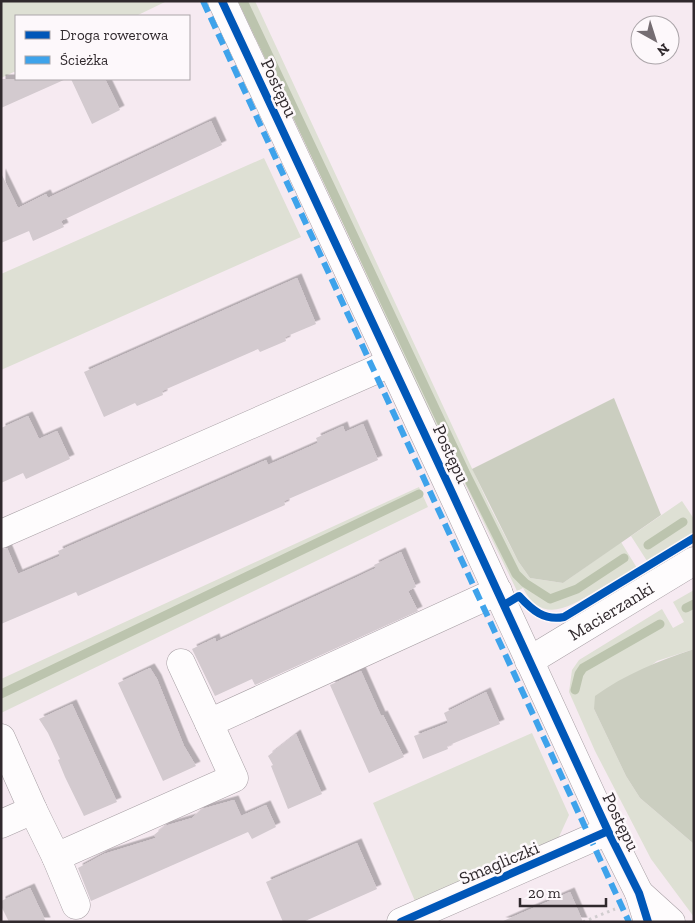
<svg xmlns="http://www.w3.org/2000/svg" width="695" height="923" viewBox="0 0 695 923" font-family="'Zilla Slab',serif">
<defs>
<filter id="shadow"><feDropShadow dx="4.5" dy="-4.5" stdDeviation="0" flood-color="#0004"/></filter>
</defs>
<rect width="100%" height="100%" fill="#f6eaf1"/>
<path fill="#dee0d4" d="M1,1H167L136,16H16V71L1,78Z
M241,1H255L489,505L518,561L530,578L563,583L621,542L637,568C623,575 609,583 596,591C569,607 542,625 523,588L517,591L397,344L312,152Z
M264,158L301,237L1,370V274Z
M419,487L428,507L1,713V679Z
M682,501L694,519V533L647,561L631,536Z
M694,590V649L657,661L594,709L626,776L640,798L694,844V917L651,859L595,751L569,692L572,670L579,660L662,609L673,628L684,622L673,602Z
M532,733L569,815L558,839L415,901L373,803Z"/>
<path fill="#cbcec0" d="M614,398L661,515L563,583L530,578L518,561L472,469Z
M694,649V844L640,798L626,776L594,709L595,696C625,674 659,661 694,649Z"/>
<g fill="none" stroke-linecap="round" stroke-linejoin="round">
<path stroke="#bcc4ae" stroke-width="9" d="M243,1L465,472L516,574L525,583L550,599L577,589L624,558
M648,545L683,522
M686,608L694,604
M575,690L579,674L583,668L660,624
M1,694L419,494"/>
</g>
<path fill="#d3cacf" filter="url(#shadow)" d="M1,79H66L1,108Z
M71,79H105L120,110L92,124Z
M211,121L222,145L61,221L64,227L33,241L29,231L1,243V173L18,208L46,194L48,198Z
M297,278L316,324L285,337L286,341L260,352L258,349L162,391L163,395L137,406L135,403L104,417L84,372Z
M28,416L39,439L57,431L70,459L26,479L23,473L1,483V428Z
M363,424L378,460L284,501L285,505L78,596L76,592L1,624V549L7,548L18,574L60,556L58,551L266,460L268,465L318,443L316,438L343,426L345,432Z
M401,552L416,587L408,591L418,611L255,685L252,679L215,696L192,649L215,638L216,642L355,578L376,568L374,565Z
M150,668L157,679L184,746L196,766L163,781L118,683Z
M361,671L381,716L383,715L404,757L369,773L330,685Z
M486,692L500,724L447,746L448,749L423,759L414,736L448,723L444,713Z
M72,704L117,802L84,816L65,777L58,760L60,759L48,733L39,719Z
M296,734L322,794L288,809L271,766L273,765L268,756Z
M234,800L241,816L266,805L276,827L252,839L248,832L91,901L78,868L104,854L156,838L154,835L165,826L192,818L202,809Z
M357,843L377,889L303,922H283L266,882Z
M30,888L46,922H9L1,906V901Z
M570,892L583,922H501Z"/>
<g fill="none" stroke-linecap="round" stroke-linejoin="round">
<defs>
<g id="minor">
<path d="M222,1L448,484L608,831L639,893L648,922"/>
<path d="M1,534L373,371L390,362"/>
<path id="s1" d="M529,661L694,561"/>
<path d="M181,663L209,723"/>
<path d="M1,738L33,810"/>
<path d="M1,824L33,810L56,857L234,778L209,723L498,591"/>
<path d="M56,857L76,905"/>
<path d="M639,893L671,922"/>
<path d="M401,922L608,831"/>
</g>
</defs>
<use href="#minor" stroke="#a79fa4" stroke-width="29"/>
<path stroke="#d1cdcf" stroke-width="3" stroke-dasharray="2.5 4" stroke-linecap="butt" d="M583,922L615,909"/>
<use href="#minor" stroke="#fefcfd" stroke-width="28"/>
<path stroke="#3ea3eb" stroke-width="6" stroke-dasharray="12 6" stroke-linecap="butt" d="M203,1L629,922"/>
<defs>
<path id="cycleway" d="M222,1L448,484L608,831L639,893L648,922
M504,605L519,596C532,610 544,621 564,617L694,538
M401,922L608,831"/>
</defs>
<use href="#cycleway" stroke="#fdf8fb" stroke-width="11"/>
<use href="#cycleway" stroke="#0057b8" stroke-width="8"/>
</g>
<g text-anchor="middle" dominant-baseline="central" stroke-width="5" stroke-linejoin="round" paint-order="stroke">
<g font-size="18" fill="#30292d" stroke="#fdf8fb">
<text transform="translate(279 88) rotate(65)">Postępu</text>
<text transform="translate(451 454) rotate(65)">Postępu</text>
<text stroke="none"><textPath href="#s1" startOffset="96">Macierzanki</textPath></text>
<text transform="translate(621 822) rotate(64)">Postępu</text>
<text transform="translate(499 863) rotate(-23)">Smagliczki</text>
</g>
</g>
<rect width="695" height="923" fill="none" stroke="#30292d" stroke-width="5"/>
<rect x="15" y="15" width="175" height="65" fill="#fdf8fb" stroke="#aba5a9"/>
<rect x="25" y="31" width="25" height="8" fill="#0057b8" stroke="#aba5a9"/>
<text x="60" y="40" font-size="15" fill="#30292d">Droga rowerowa</text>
<rect x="25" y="56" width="25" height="8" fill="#3ea3eb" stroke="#aba5a9"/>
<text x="60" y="65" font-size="15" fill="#30292d">Ścieżka</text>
<g transform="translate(655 40) rotate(141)"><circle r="24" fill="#fdf8fb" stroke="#aba5a9"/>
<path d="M0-4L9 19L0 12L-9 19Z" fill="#756d72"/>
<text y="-8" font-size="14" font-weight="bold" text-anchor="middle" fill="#30292d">N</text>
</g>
<path d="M520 898v8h86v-8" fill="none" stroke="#30292d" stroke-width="2.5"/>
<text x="528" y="898" font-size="15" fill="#30292d" stroke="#fdf8fb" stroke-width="4" paint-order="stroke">20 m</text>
</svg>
